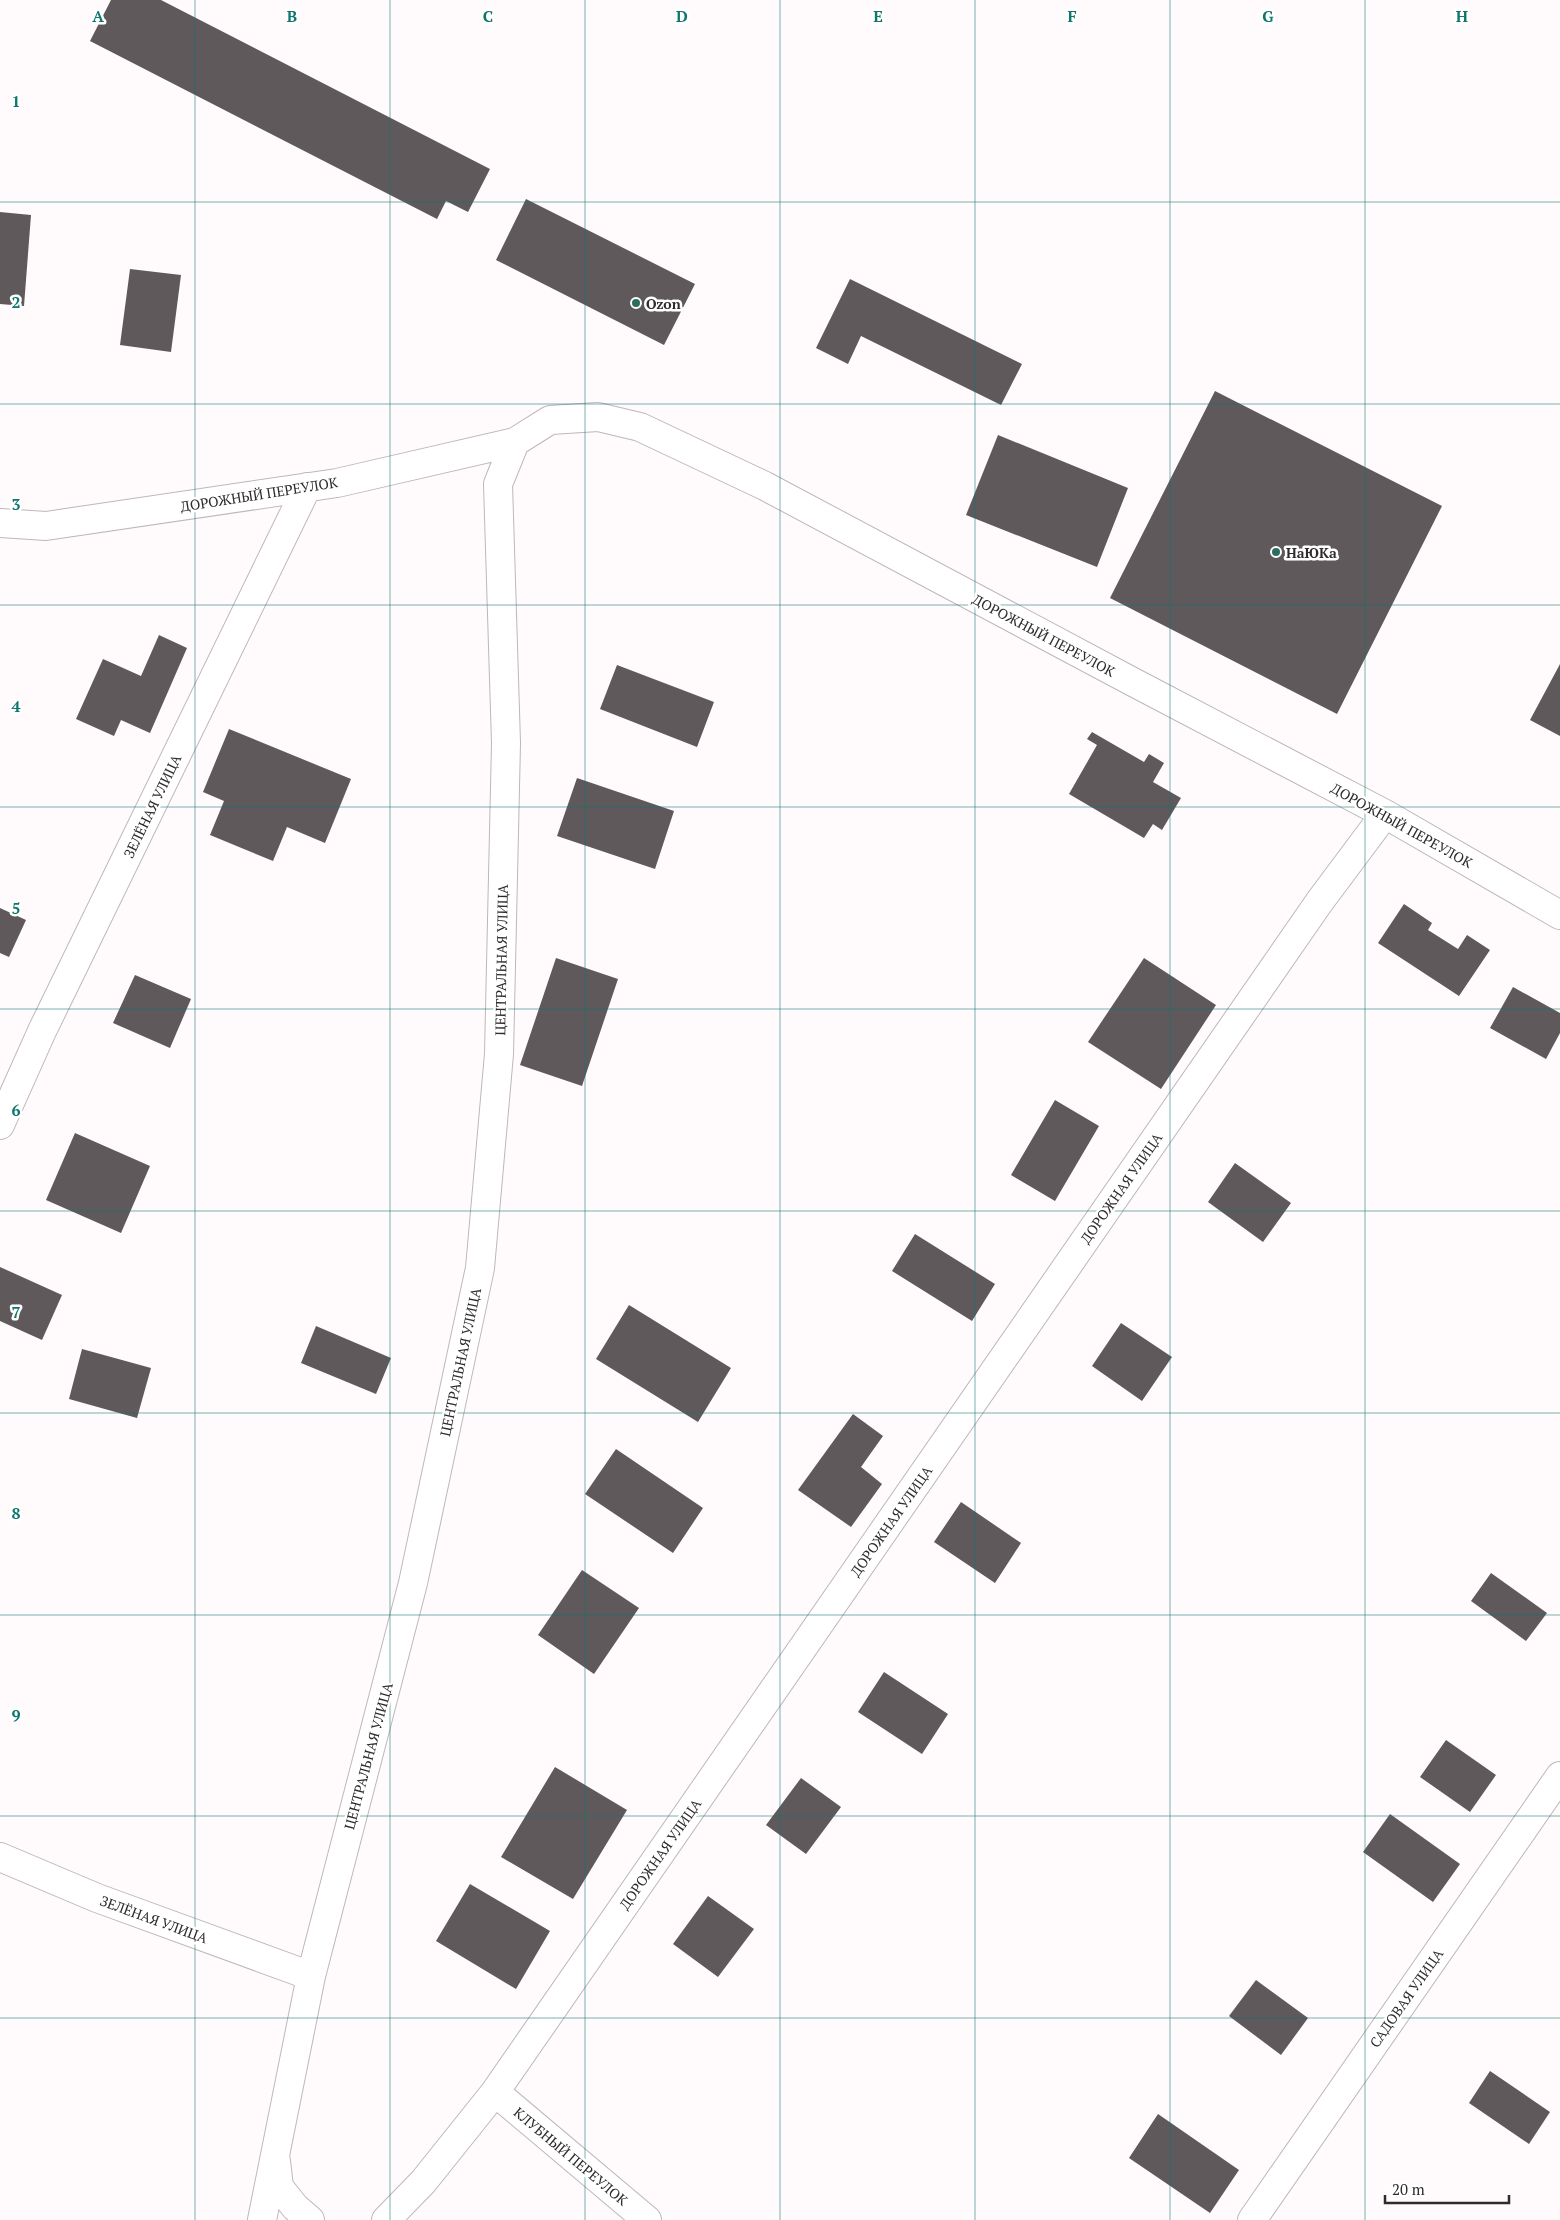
<svg xmlns="http://www.w3.org/2000/svg" width="1560" height="2220" viewBox="0 0 1560 2220" font-family="'PT Serif',serif">
<rect width="100%" height="100%" fill="#fffafc"/>
<path fill="#5f595b" d="M111,0H161L490,169L468,212L446,201L437,219L90,41Z
M526,199L695,284L664,345L496,260Z
M0,212L31,215L24,306L0,304Z
M130,269L181,275L171,352L120,345Z
M850,279L1022,364L1001,405L861,336L848,364L816,348Z
M1215,391L1442,506L1337,714L1110,598Z
M998,435L1128,488L1097,567L966,515Z
M159,635L187,648L150,733L121,720L114,736L76,719L103,659L141,676Z
M1560,664V736L1530,720Z
M617,665L714,702L697,747L600,709Z
M229,729L351,779L325,843L287,827L273,861L210,835L224,801L203,792Z
M1092,732L1144,762L1149,754L1164,763L1153,782L1181,798L1162,830L1153,824L1144,838L1069,794L1097,745L1087,739Z
M577,778L674,811L655,869L557,836Z
M1404,904L1432,923L1428,930L1458,949L1467,935L1490,950L1459,996L1378,943Z
M0,908L26,920L9,957L0,953Z
M556,958L618,979L582,1086L520,1065Z
M1144,958L1216,1005L1161,1089L1088,1042Z
M135,975L191,999L170,1048L113,1023Z
M1513,987L1560,1013V1033L1546,1059L1490,1028Z
M1055,1100L1099,1126L1055,1201L1011,1175Z
M75,1133L150,1166L121,1233L46,1200Z
M1235,1163L1291,1203L1263,1242L1208,1202Z
M915,1234L995,1284L972,1321L892,1271Z
M0,1267L62,1295L42,1340L0,1321Z
M629,1305L731,1368L698,1422L596,1359Z
M1121,1323L1172,1357L1142,1401L1092,1366Z
M316,1326L391,1358L376,1394L301,1363Z
M82,1349L151,1368L137,1418L69,1399Z
M853,1414L883,1436L861,1467L882,1484L851,1527L798,1490Z
M616,1449L703,1508L673,1553L585,1494Z
M961,1502L1021,1543L995,1583L934,1542Z
M582,1570L639,1608L594,1674L538,1635Z
M1491,1573L1547,1613L1526,1641L1471,1601Z
M884,1672L948,1714L922,1754L858,1712Z
M1446,1740L1496,1775L1470,1812L1420,1777Z
M555,1767L627,1810L573,1899L501,1857Z
M801,1778L841,1807L806,1854L766,1825Z
M1390,1814L1460,1864L1433,1902L1363,1852Z
M470,1884L550,1931L516,1989L436,1941Z
M708,1896L754,1929L718,1977L673,1944Z
M1256,1980L1308,2018L1281,2055L1229,2016Z
M1490,2071L1550,2112L1529,2144L1469,2103Z
M1158,2114L1239,2170L1210,2213L1129,2158Z"/>
<g fill="none" stroke-linecap="round" stroke-linejoin="round">
<defs>
<path id="minor" d="M0,523L46,526L337,483L515,442
M0,1125L42,1031L307,487
M0,1857L97,1898L311,1976
M495,2092L647,2220
M276,2161L279,2187L295,2207L310,2220
M262,2220L311,1976L413,1583L480,1268L499,1054L506,743L498,484L515,442L550,420L598,417L640,427L765,486L1133,682L1385,814L1560,915
M386,2220L423,2182L495,2092L1320,901L1385,814
M1252,2220L1560,1776"/>
</defs>
<use href="#minor" stroke="#bfb7ba" stroke-width="30"/>
<use href="#minor" stroke="#fff" stroke-width="28"/>
</g>
<path fill="none" stroke="#0f766e" stroke-width="1" stroke-opacity="0.55" d="M195,0V2220M390,0V2220M585,0V2220M780,0V2220M975,0V2220M1170,0V2220M1365,0V2220M0,202H1560M0,404H1560M0,605H1560M0,807H1560M0,1009H1560M0,1211H1560M0,1413H1560M0,1615H1560M0,1816H1560M0,2018H1560"/>
<g fill="#2c6d5d" stroke="#fff" stroke-width="2">
<circle cx="636" cy="303" r="5"/>
<circle cx="1276" cy="552" r="5"/>
</g>
<g text-anchor="middle" dominant-baseline="central" stroke-width="5" stroke-linejoin="round" paint-order="stroke">
<g font-size="14" font-weight="bold" fill="#2e2b2c" stroke="#fff" text-anchor="start">
<text x="646" y="303">Ozon</text>
<text x="1286" y="552">НаЮКа</text>
</g>
<g font-size="14" fill="#2e2b2c" stroke="#fff">
<text transform="translate(259 494) rotate(-9)">ДОРОЖНЫЙ ПЕРЕУЛОК</text>
<text transform="translate(1044 635) rotate(28)">ДОРОЖНЫЙ ПЕРЕУЛОК</text>
<text transform="translate(152 806) rotate(-64)">ЗЕЛЁНАЯ УЛИЦА</text>
<text transform="translate(1402 825) rotate(29)">ДОРОЖНЫЙ ПЕРЕУЛОК</text>
<text transform="translate(501 960) rotate(-89)">ЦЕНТРАЛЬНАЯ УЛИЦА</text>
<text transform="translate(1121 1188) rotate(-55)">ДОРОЖНАЯ УЛИЦА</text>
<text transform="translate(460 1362) rotate(-78)">ЦЕНТРАЛЬНАЯ УЛИЦА</text>
<text transform="translate(891 1521) rotate(-55)">ДОРОЖНАЯ УЛИЦА</text>
<text transform="translate(368 1756) rotate(-75)">ЦЕНТРАЛЬНАЯ УЛИЦА</text>
<text transform="translate(660 1854) rotate(-55)">ДОРОЖНАЯ УЛИЦА</text>
<text transform="translate(154 1919) rotate(20)">ЗЕЛЁНАЯ УЛИЦА</text>
<text transform="translate(1406 1998) rotate(-55)">САДОВАЯ УЛИЦА</text>
<text transform="translate(571 2156) rotate(40)">КЛУБНЫЙ ПЕРЕУЛОК</text>
</g>
</g>
<g font-size="16" text-anchor="middle" font-weight="bold" fill="#0f766e" stroke="#fff" stroke-width="5" stroke-linejoin="round" paint-order="stroke">
<text x="98" y="22">A</text>
<text x="292" y="22">B</text>
<text x="488" y="22">C</text>
<text x="682" y="22">D</text>
<text x="878" y="22">E</text>
<text x="1072" y="22">F</text>
<text x="1268" y="22">G</text>
<text x="1462" y="22">H</text>
<text x="16" y="107">1</text>
<text x="16" y="308">2</text>
<text x="16" y="510">3</text>
<text x="16" y="712">4</text>
<text x="16" y="914">5</text>
<text x="16" y="1116">6</text>
<text x="16" y="1318">7</text>
<text x="16" y="1519">8</text>
<text x="16" y="1721">9</text>
</g>
<path d="M1385 2195v8h124v-8" fill="none" stroke="#2e2b2c" stroke-width="2.5"/>
<text x="1392" y="2195" font-size="15" fill="#2e2b2c" stroke="#ffffff" stroke-width="4" paint-order="stroke">20 m</text>
</svg>
